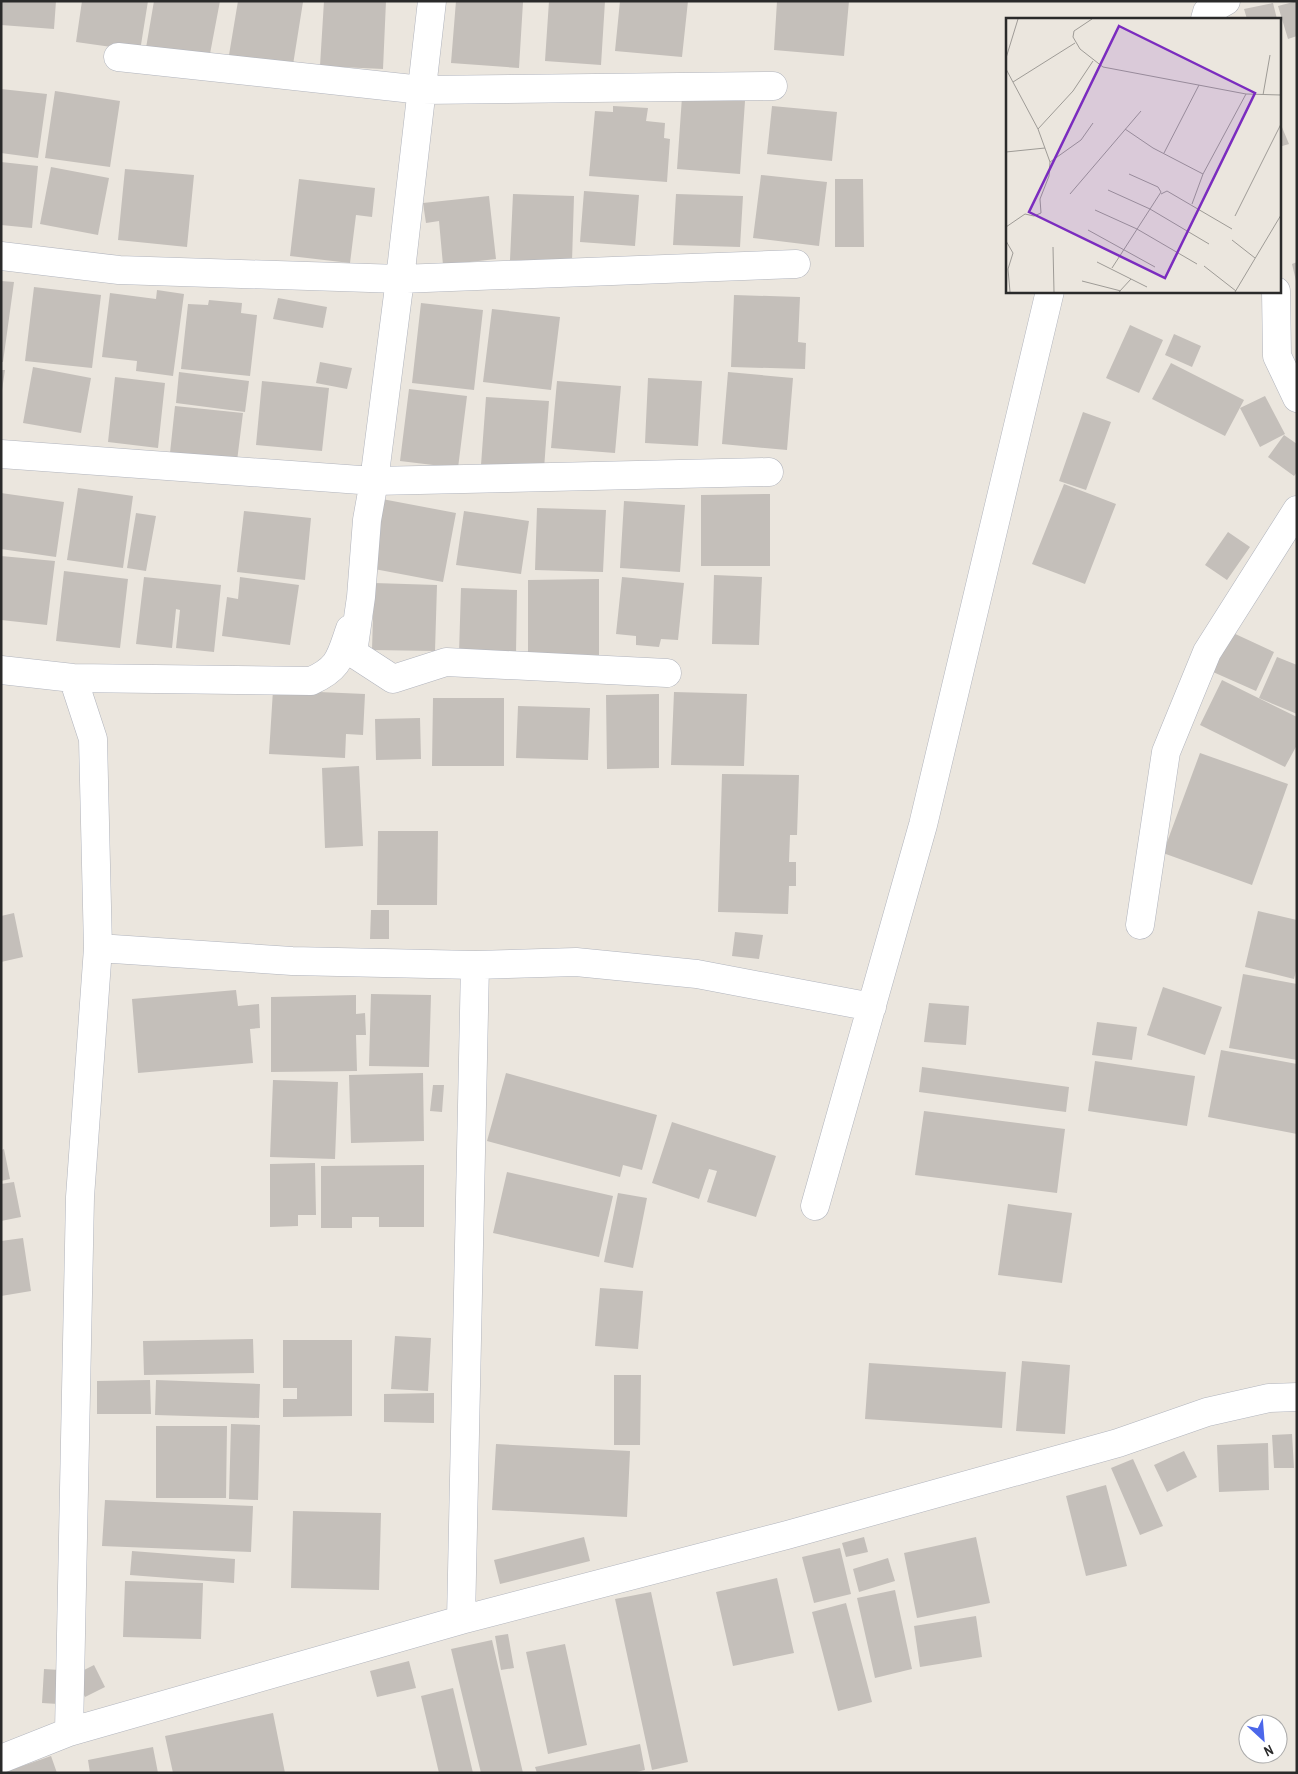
<svg xmlns="http://www.w3.org/2000/svg" width="1298" height="1774" viewBox="0 0 1298 1774" font-family="'Archivo Narrow',sans-serif">
<rect width="100%" height="100%" fill="#ebe6de"/>
<path fill="#c4bfba" d="M1,1H56L54,29L1,25Z
M82,1H148L140,51L76,42Z
M154,1H220L209,59L146,48Z
M238,1L303,2L292,71L228,61Z
M324,1H386L383,69L320,66Z
M456,1L523,2L519,68L451,63Z
M549,1H605L601,65L545,61Z
M620,1H688L682,57L615,51Z
M777,1H849L844,56L774,50Z
M1297,1V36L1288,39L1278,6Z
M1273,3L1277,19H1247L1244,9Z
M1,89L47,94L38,158L1,153Z
M55,91L120,101L110,167L45,158Z
M682,97L745,101L740,174L677,169Z
M613,106L648,108L646,121L665,123L664,138L670,139L667,182L589,176L595,111L613,112Z
M772,106L837,112L832,161L767,154Z
M1279,120L1289,144L1279,147Z
M1,162L38,166L32,228L1,225Z
M51,167L109,178L98,235L40,224Z
M125,169L194,175L187,247L118,240Z
M761,175L827,182L819,246L753,238Z
M299,179L375,188L372,217L356,215L350,263L290,256Z
M835,179H863L864,247H835Z
M584,191L639,195L635,246L580,242Z
M513,194L574,196L572,262L510,260Z
M676,194L743,196L740,247L673,245Z
M489,196L496,259L443,265L439,221L426,223L423,203Z
M1297,262V281H1296L1292,264Z
M1,281L14,282L3,362H1Z
M34,287L101,295L92,368L25,361Z
M157,290L184,294L173,376L136,371L137,361L102,357L110,293L156,299Z
M734,295L800,297L798,342L806,343L805,369L731,367Z
M278,298L327,307L323,328L273,319Z
M209,300L242,303L241,313L257,315L250,376L181,369L188,304L208,305Z
M421,303L483,310L474,390L412,383Z
M492,309L560,317L551,390L483,382Z
M1130,325L1163,340L1139,393L1106,378Z
M1174,334L1201,346L1192,367L1165,355Z
M320,362L352,368L347,389L316,383Z
M1171,363L1244,400L1225,436L1152,399Z
M33,367L91,378L81,433L23,423Z
M1,370H5L2,390H1Z
M179,372L249,381L245,412L176,403Z
M728,372L793,378L787,450L722,444Z
M115,377L165,383L158,448L108,442Z
M648,378L702,381L698,446L645,443Z
M262,381L329,388L322,451L256,445Z
M557,381L621,386L615,453L551,448Z
M409,389L467,396L458,468L400,461Z
M1265,396L1285,434L1260,447L1240,408Z
M486,397L549,401L544,469L481,465Z
M175,406L243,413L237,461L170,453Z
M1083,412L1111,422L1086,490L1059,481Z
M1284,435L1297,444V472L1294,476L1268,457Z
M1064,484L1116,504L1085,584L1032,564Z
M78,488L133,496L123,568L67,560Z
M1,493L64,502L56,557L1,549Z
M770,494V566H701V495Z
M382,499L456,513L443,582L369,568Z
M624,501L685,505L680,572L620,568Z
M537,508L606,510L603,572L535,570Z
M244,511L311,518L305,580L237,572Z
M464,511L529,521L521,574L456,565Z
M136,513L156,516L146,571L127,568Z
M1228,532L1250,547L1227,580L1205,565Z
M1,556L55,561L47,625L1,620Z
M64,571L128,579L120,648L56,641Z
M714,575L762,577L759,645L712,644Z
M144,577L221,585L214,652L176,648L180,610L176,609L172,648L136,644Z
M240,577L299,585L290,645L222,636L227,597L238,599Z
M622,577L684,583L678,640L661,639L659,647L636,645V636L616,634Z
M599,579V655L528,654V580Z
M374,583L437,585L435,651L372,650Z
M461,588L517,590L516,654L459,653Z
M1231,632L1274,652L1256,691L1213,672Z
M1277,657L1297,665V714L1259,698Z
M1222,680L1297,717V745L1285,767L1200,725Z
M273,690L365,694L363,735L346,734L345,758L269,754Z
M674,692L747,694L744,766L671,765Z
M659,694V768L607,769L606,695Z
M433,698H504V766H432Z
M518,706L590,708L588,760L516,758Z
M420,718L421,759L376,760L375,719Z
M1200,753L1288,784L1252,885L1163,853Z
M359,766L363,846L325,848L322,768Z
M722,774L799,775L797,835H790L789,862H796V886H789L788,914L718,912Z
M378,831H438L437,905H377Z
M371,910H389V939H370Z
M1258,911L1297,920V967L1294,979L1245,967Z
M14,913L23,957L1,962V916Z
M735,932L763,935L759,959L732,956Z
M1243,974L1297,984V1060L1229,1048Z
M1163,987L1222,1007L1205,1055L1147,1035Z
M236,990L238,1006L259,1004L260,1028L250,1029L253,1063L138,1073L132,999Z
M371,994L431,995L429,1067L369,1066Z
M356,995V1014L365,1013L366,1035H356L357,1071L271,1072V997Z
M929,1003L969,1006L966,1045L924,1042Z
M1097,1022L1137,1027L1132,1060L1092,1055Z
M1221,1050L1297,1064V1134L1208,1117Z
M1095,1061L1195,1076L1187,1126L1088,1111Z
M922,1067L1069,1087L1066,1112L919,1092Z
M423,1073L424,1141L351,1143L349,1075Z
M506,1073L657,1115L642,1170L623,1165L620,1177L487,1141Z
M273,1080L338,1082L335,1159L270,1157Z
M433,1085H444L442,1112L430,1111Z
M924,1111L1065,1129L1057,1193L915,1175Z
M672,1122L776,1156L756,1217L707,1202L717,1171L709,1169L699,1199L652,1183Z
M4,1149L10,1179L1,1181V1150Z
M315,1163L316,1215H298V1226L270,1227V1164Z
M424,1165V1227H379V1217H352V1228H321V1166Z
M507,1172L613,1196L599,1257L493,1233Z
M14,1182L21,1217L1,1221V1184Z
M618,1193L647,1198L633,1268L604,1262Z
M1008,1204L1072,1213L1062,1283L998,1275Z
M23,1238L31,1291L1,1296V1241Z
M600,1288L643,1291L638,1349L595,1346Z
M395,1336L431,1338L428,1391L391,1389Z
M253,1339L254,1373L144,1375L143,1341Z
M283,1340H352V1416L283,1417V1399H297V1388H283Z
M1022,1361L1070,1365L1065,1434L1016,1431Z
M869,1363L1006,1372L1002,1428L865,1419Z
M614,1375H641L640,1445H614Z
M150,1380L151,1414H97V1381Z
M156,1380L260,1384L259,1418L155,1415Z
M434,1393V1423L384,1422V1394Z
M231,1424L260,1425L258,1500L229,1499Z
M156,1426H227L226,1498H156Z
M1292,1434L1294,1468H1274L1272,1435Z
M1268,1443L1269,1490L1219,1492L1217,1445Z
M496,1444L630,1451L627,1517L492,1510Z
M1184,1451L1197,1477L1167,1492L1154,1465Z
M1133,1459L1163,1526L1140,1535L1111,1468Z
M1106,1485L1127,1566L1086,1576L1066,1496Z
M105,1500L253,1506L251,1552L102,1546Z
M293,1511L381,1513L379,1590L291,1588Z
M584,1537L590,1561L500,1584L494,1560Z
M864,1537L868,1552L846,1557L842,1543Z
M976,1537L990,1603L917,1618L904,1553Z
M840,1548L851,1594L814,1603L802,1557Z
M132,1551L235,1559L234,1583L130,1575Z
M888,1558L895,1581L859,1592L853,1569Z
M777,1578L794,1653L733,1666L716,1592Z
M125,1581L203,1583L201,1639L123,1637Z
M895,1590L912,1669L875,1678L857,1598Z
M651,1592L688,1762L652,1770L615,1599Z
M846,1603L872,1702L838,1711L812,1612Z
M976,1616L982,1657L920,1667L914,1626Z
M508,1634L514,1668L501,1670L495,1636Z
M492,1640L523,1773H481L451,1649Z
M565,1644L587,1745L548,1754L526,1652Z
M409,1661L416,1688L377,1697L370,1671Z
M94,1665L105,1687L85,1697L74,1675Z
M44,1669L60,1670L58,1704L42,1703Z
M453,1688L473,1773H439L421,1696Z
M273,1713L285,1773H173L165,1736Z
M640,1744L645,1770L632,1773H537L535,1767Z
M153,1747L158,1773H90L88,1760Z
M51,1756L57,1773H5V1772Z"/>
<g fill="none" stroke-linecap="round" stroke-linejoin="round">
<defs>
<path id="street" d="M432,1L400,279L374,481L367,520L361,597L353,653L393,679L446,662L667,673
M1205,19L1207,12L1226,1
M118,57L422,90L773,86
M1,256L119,270L400,279L796,264
M1276,291L1277,356L1297,398
M1,454L374,481L769,472
M1,670L73,678L311,681C340,668 340,657 350,629
M1140,925L1166,752L1207,652L1297,510
M98,948L292,961L475,965L576,962L697,974L872,1007
M815,1206L923,825L1050,291
M461,1620L475,965
M69,1732L80,1197L98,948L93,739L73,678
M1,1759L69,1732L461,1620L787,1535L1118,1443L1207,1412L1269,1398L1297,1397"/>
</defs>
<use href="#street" stroke="#b1b4bd" stroke-width="29"/>
<use href="#street" stroke="#fff" stroke-width="28"/>
</g>
<g transform="translate(1006 18)">
<rect width="275" height="275" fill="#ebe6de"/>
<path fill="none" stroke="#9e9b96" stroke-width="1" d="M86,1L68,13L67,19L74,31L97,49L240,76L275,77M0,40L12,1M0,51L32,111L44,144L43,158L34,181L35,195L28,198L19,196L0,209M7,64L69,25M257,77L264,37M32,111L67,73L87,43M119,111L147,130L197,156M0,134L39,130M158,135L193,67M44,144L75,122L87,105M102,172L144,191L203,226M64,176L135,93M155,176L161,173L226,211M186,186L197,156L240,76M89,192L131,211L191,246M229,198L275,106M82,212L149,249M226,222L249,240M0,223L7,235L2,251L4,274M47,229L48,274M91,244L141,269M198,248L230,273M106,250L155,174L152,169L123,156M76,263L115,273M113,274L125,261M229,274L275,197"/>
<path fill="#7b2cbf" fill-opacity="0.15" stroke="#7b2cbf" stroke-width="2.5" d="M113,8L249,75L159,260L23,194Z"/>
<rect width="275" height="275" fill="none" stroke="#2a2a2a" stroke-width="2.5"/>
</g>
<rect width="1298" height="1774" fill="none" stroke="#2a2a2a" stroke-width="5"/>
<g transform="translate(1263 1739) rotate(154)"><circle r="24" fill="#ffffff" stroke="#aaaaaa"/>
<path d="M0-4L9 19L0 12L-9 19Z" fill="#4c67ea"/>
<text y="-8" font-size="14" font-weight="bold" text-anchor="middle" fill="#2a2a2a">N</text>
</g>
</svg>
